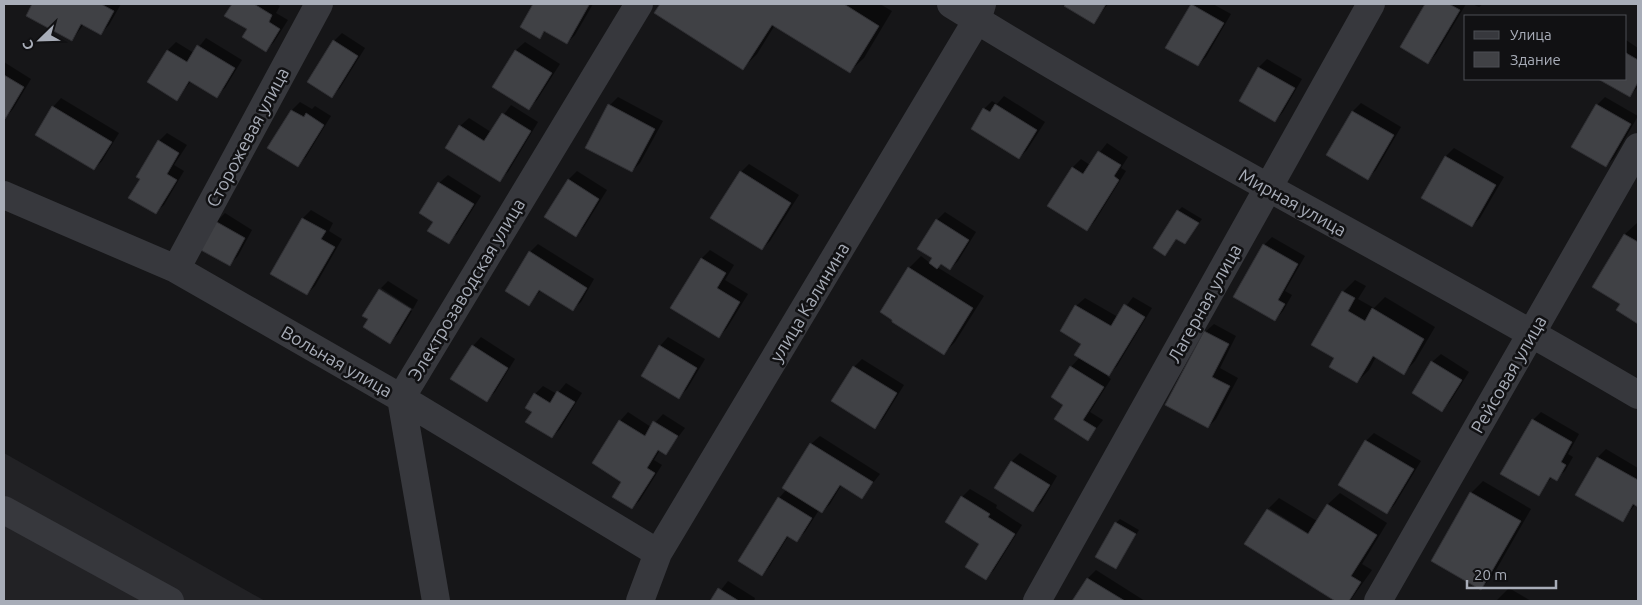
<svg xmlns="http://www.w3.org/2000/svg" width="1642" height="605" viewBox="0 0 1642 605" font-family="Ubuntu,sans-serif">
<rect width="100%" height="100%" fill="#161618"/>
<path fill="#222225" d="M4,453L265,601H4Z"/>
<path fill="#0007" fill-rule="evenodd" d="M34,4H121L109,25L101,33L84,24L72,40L27,16Z
M233,4H276L280,6L276,13L288,20L274,42L266,50L248,29L226,16Z
M534,4H593L575,35L567,43L546,31L539,37L521,27Z
M661,4H880L892,11L864,58L849,72L775,25L757,54L743,68L655,13Z
M1067,4H1108L1094,22L1066,6Z
M1213,4L1231,14L1206,57L1198,65L1192,5Z
M1427,4H1466L1436,54L1428,63L1402,47Z
M1472,4H1483L1479,7Z
M342,33L365,48L340,88L332,96L334,41Z
M206,38L242,60L225,88L216,96L191,81L177,99L149,82L168,50L176,42L194,53Z
M1626,40L1638,48V87L1630,95L1601,79H1626Z
M525,42L560,64L537,100L529,108L494,86L516,50Z
M1267,59L1302,79L1283,112L1275,121L1240,101L1259,67Z
M4,62L31,79L13,109L5,118Z
M1004,96L1045,122L1027,150L1019,158L984,109L992,101L997,104Z
M618,97L663,121L640,163L632,171L610,105Z
M1605,97L1638,116L1614,158L1606,166L1597,105Z
M61,98L119,133L102,161L94,169L53,107Z
M300,102L312,109L315,106L331,116L306,157L298,165L269,147L292,110Z
M1361,103L1401,127L1376,170L1368,178L1327,155L1353,111Z
M511,105L538,122L508,172L499,180L460,126L469,118L491,132Z
M167,133L187,145L174,165L184,171L164,205L155,213L141,179L159,141Z
M1107,143L1128,157L1121,168L1126,171L1095,221L1087,230L1049,206L1073,167L1081,159L1090,165Z
M1454,148L1504,177L1480,218L1472,226L1423,197L1446,156Z
M749,164L799,195L770,241L762,249L741,172Z
M577,171L607,190L584,227L576,235L546,217L569,179Z
M448,175L481,196L457,234L448,242L435,221L439,183Z
M1182,207L1202,219L1185,242L1177,238L1165,254L1178,211Z
M311,210L333,223L329,231L342,239L315,286L307,294L272,273L303,218Z
M945,212L976,232L958,261L950,269L941,263L937,267L984,296L955,342L944,353L909,268L921,256L930,263L934,258L937,220Z
M225,213L252,230L238,256L230,264L216,222Z
M1637,223H1638V322L1618,309L1622,304L1593,286L1625,234Z
M1272,237L1305,256L1285,291L1292,295L1283,311L1275,320L1264,245Z
M538,244L594,279L581,302L572,310L541,290L529,304L530,252Z
M710,250L734,265L725,280L748,294L727,328L719,337L672,308L702,258Z
M1355,280L1366,286L1358,299L1374,308L1385,297L1435,327L1415,361L1404,373L1376,357L1369,370L1357,382L1336,357L1343,292Z
M388,281L418,300L413,309L381,288Z
M380,289L412,311L398,334L390,342L370,319L364,315Z
M1133,297L1152,308L1117,366L1107,376L1111,379L1090,412L1103,420L1088,439L1065,404L1071,367L1080,357L1083,344L1076,306L1085,298L1118,317Z
M1214,324L1236,336L1220,368L1238,378L1216,419L1208,427L1205,332Z
M481,337L515,359L495,392L487,400L473,346Z
M668,337L705,359L687,389L679,397L660,346Z
M1441,354L1469,372L1450,402L1442,410L1432,362Z
M862,359L904,385L883,419L875,427L854,367Z
M566,383L582,393L560,429L552,437L535,394L543,386L557,394Z
M628,412L651,427L663,414L685,428L666,453L660,450L654,460L662,465L640,500L632,508L623,481L594,463L620,421Z
M1541,412L1579,434L1568,454L1573,457L1565,471L1556,479L1552,477L1538,494L1533,420Z
M1374,433L1421,461L1395,504L1387,513L1366,441Z
M820,436L880,474L862,497L842,484L830,504L822,512L819,510L805,532L797,540L789,535L770,566L762,575L779,498L786,490L811,444Z
M1606,449L1638,468V505L1636,504L1622,520L1577,494L1598,457Z
M1020,453L1057,476L1041,503L1033,511L996,488L1012,461Z
M1483,481L1531,509L1492,577L1481,589L1432,560L1471,493Z
M970,489L997,505L996,508L1022,525L994,570L986,578L981,544L946,522L962,497Z
M1340,493L1387,523L1362,564L1372,570L1350,601H1337L1246,544L1268,509L1279,498L1317,521L1328,504ZM1269,508L1314,537L1313,539L1269,511Z
M1120,519L1139,530L1116,567V523Z
M1096,570L1145,601H1074L1088,578Z
M728,581L755,598L754,601H712Z
M1509,588L1531,601H1496Z"/>
<path fill="#404145" stroke="#303034" d="M32,4H101L114,11L101,35L81,24L72,41L26,16Z
M232,4H254L272,15L269,22L280,29L266,52L242,37L247,29L224,16Z
M533,4H586L589,5L567,44L544,31L540,39L520,27Z
M660,4H844L879,26L850,73L772,25L743,70L654,13Z
M1066,4H1106L1094,24L1064,6Z
M1191,4L1224,23L1198,66L1165,48Z
M1425,4H1449L1460,10L1428,64L1400,47Z
M333,40L358,56L332,98L307,82Z
M197,45L235,68L217,98L189,81L177,101L147,82L167,50L187,62Z
M515,50L552,73L529,110L492,87Z
M1626,53L1638,60V82L1630,97L1598,79H1626Z
M1258,67L1295,88L1275,122L1239,101Z
M4,75L24,87L5,119H4Z
M608,104L655,129L632,172L585,148Z
M995,104L1037,130L1019,159L971,129L983,108L990,112Z
M1596,104L1631,124L1606,167L1571,147Z
M52,106L112,142L94,170L35,135Z
M291,110L304,117L306,113L324,125L298,167L267,148Z
M1352,111L1394,135L1368,180L1326,155Z
M502,113L531,131L500,182L445,148L459,125L484,141Z
M158,140L179,153L167,174L177,180L156,214L128,198L140,179L136,177Z
M1098,151L1121,165L1114,176L1119,180L1087,231L1047,206L1072,167L1083,174Z
M1445,156L1496,185L1472,227L1421,198Z
M740,171L791,203L762,250L710,218Z
M568,179L599,199L576,237L544,217Z
M438,182L474,204L449,244L427,231L433,222L419,213Z
M1177,210L1199,223L1185,244L1176,239L1165,256L1153,248Z
M302,218L326,231L321,239L335,247L307,295L270,274Z
M936,219L969,240L950,270L941,264L937,269L929,263L932,258L917,249Z
M215,221L245,238L230,266L199,249Z
M1624,234L1638,242V324L1616,310L1620,304L1592,287Z
M1263,244L1298,264L1278,300L1285,304L1275,321L1233,297Z
M529,251L587,288L573,311L539,290L529,306L505,291Z
M701,258L726,273L717,288L740,302L719,338L670,308Z
M908,267L973,308L944,355L892,322V320L880,312Z
M379,289L411,309L390,344L363,327L368,319L362,316Z
M1342,291L1355,298L1348,311L1365,321L1372,308L1424,339L1404,375L1373,356L1357,383L1329,367L1334,358L1311,345Z
M1124,304L1145,317L1109,376L1074,355L1081,344L1060,331L1075,305L1111,326Z
M1204,331L1229,344L1212,377L1230,386L1208,428L1165,405Z
M472,345L508,368L487,402L450,379Z
M659,345L697,368L679,399L641,376Z
M1431,361L1462,380L1442,412L1412,393Z
M853,366L897,393L875,429L831,401Z
M1070,366L1104,387L1083,420L1096,428L1088,441L1054,419L1063,405L1051,397Z
M557,391L575,402L552,438L525,422L532,412L525,408L534,393L550,403Z
M1532,419L1572,442L1561,462L1566,465L1557,481L1550,477L1539,496L1500,474Z
M619,420L645,436L653,421L678,436L666,455L658,450L647,468L655,473L632,509L612,497L621,482L592,463Z
M1365,440L1414,469L1387,514L1338,485Z
M810,443L873,482L862,499L840,485L822,513L782,488Z
M1597,457L1638,480V507L1633,504L1623,522L1575,495Z
M1011,461L1050,485L1033,512L994,488Z
M1470,492L1521,521L1481,590L1431,561Z
M961,496L990,514L988,517L1015,534L986,580L965,567L979,544L945,522Z
M778,497L812,518L797,542L787,536L762,576L738,561Z
M1327,504L1377,535L1351,576L1361,582L1349,601H1335L1244,544L1267,509L1308,534Z
M1115,522L1136,534L1116,569L1095,557Z
M1087,578L1125,601H1072Z
M718,588L739,601H710Z"/>
<g fill="none" stroke-linecap="round" stroke-linejoin="round">
<path stroke="#37383d" stroke-width="28" d="M951,4C1175,143 1411,261 1638,395
M4,195L176,269L401,398L658,553
M176,269L319,4
M4,510L170,601
M436,601L401,398L639,4
M640,601L658,553L977,20L982,4
M1037,601L1371,4
M1378,601L1638,147"/>
</g>
<g text-anchor="middle" dominant-baseline="central" stroke-width="5" stroke-linejoin="round" paint-order="stroke">
<g font-size="18" fill="#a8adb8" stroke="#111113">
<text transform="translate(247 137) rotate(-62)">Сторожевая улица</text>
<text transform="translate(1293 202) rotate(29)">Мирная улица</text>
<text transform="translate(466 289) rotate(-59)">Электрозаводская улица</text>
<text transform="translate(809 302) rotate(-59)">улица Калинина</text>
<text transform="translate(1204 303) rotate(-61)">Лагерная улица</text>
<text transform="translate(337 361) rotate(30)">Вольная улица</text>
<text transform="translate(1508 374) rotate(-60)">Рейсовая улица</text>
</g>
</g>
<rect width="1642" height="605" fill="none" stroke="#a8adb8" stroke-width="10"/>
<rect x="1464" y="15" width="162" height="65" fill="#111113" stroke="#4d4f55"/>
<rect x="1474" y="31" width="25" height="8" fill="#37383d" stroke="#4d4f55"/>
<text x="1510" y="40" font-size="15" fill="#a8adb8">Улица</text>
<rect x="1474" y="52" width="25" height="15" fill="#404145" stroke="#4d4f55"/>
<text x="1510" y="65" font-size="15" fill="#a8adb8">Здание</text>
<g transform="translate(40 40) rotate(247)" stroke="#111113" stroke-width="4" paint-order="stroke">
<path d="M0-4L9 19L0 12L-9 19Z" fill="#a8adb8"/>
<text y="-8" font-size="14" font-weight="bold" text-anchor="middle" fill="#a8adb8">С</text>
</g>
<path d="M1467 580v8h89v-8" fill="none" stroke="#a8adb8" stroke-width="2.5"/>
<text x="1474" y="580" font-size="15" fill="#a8adb8" stroke="#111113" stroke-width="4" paint-order="stroke">20 m</text>
</svg>
